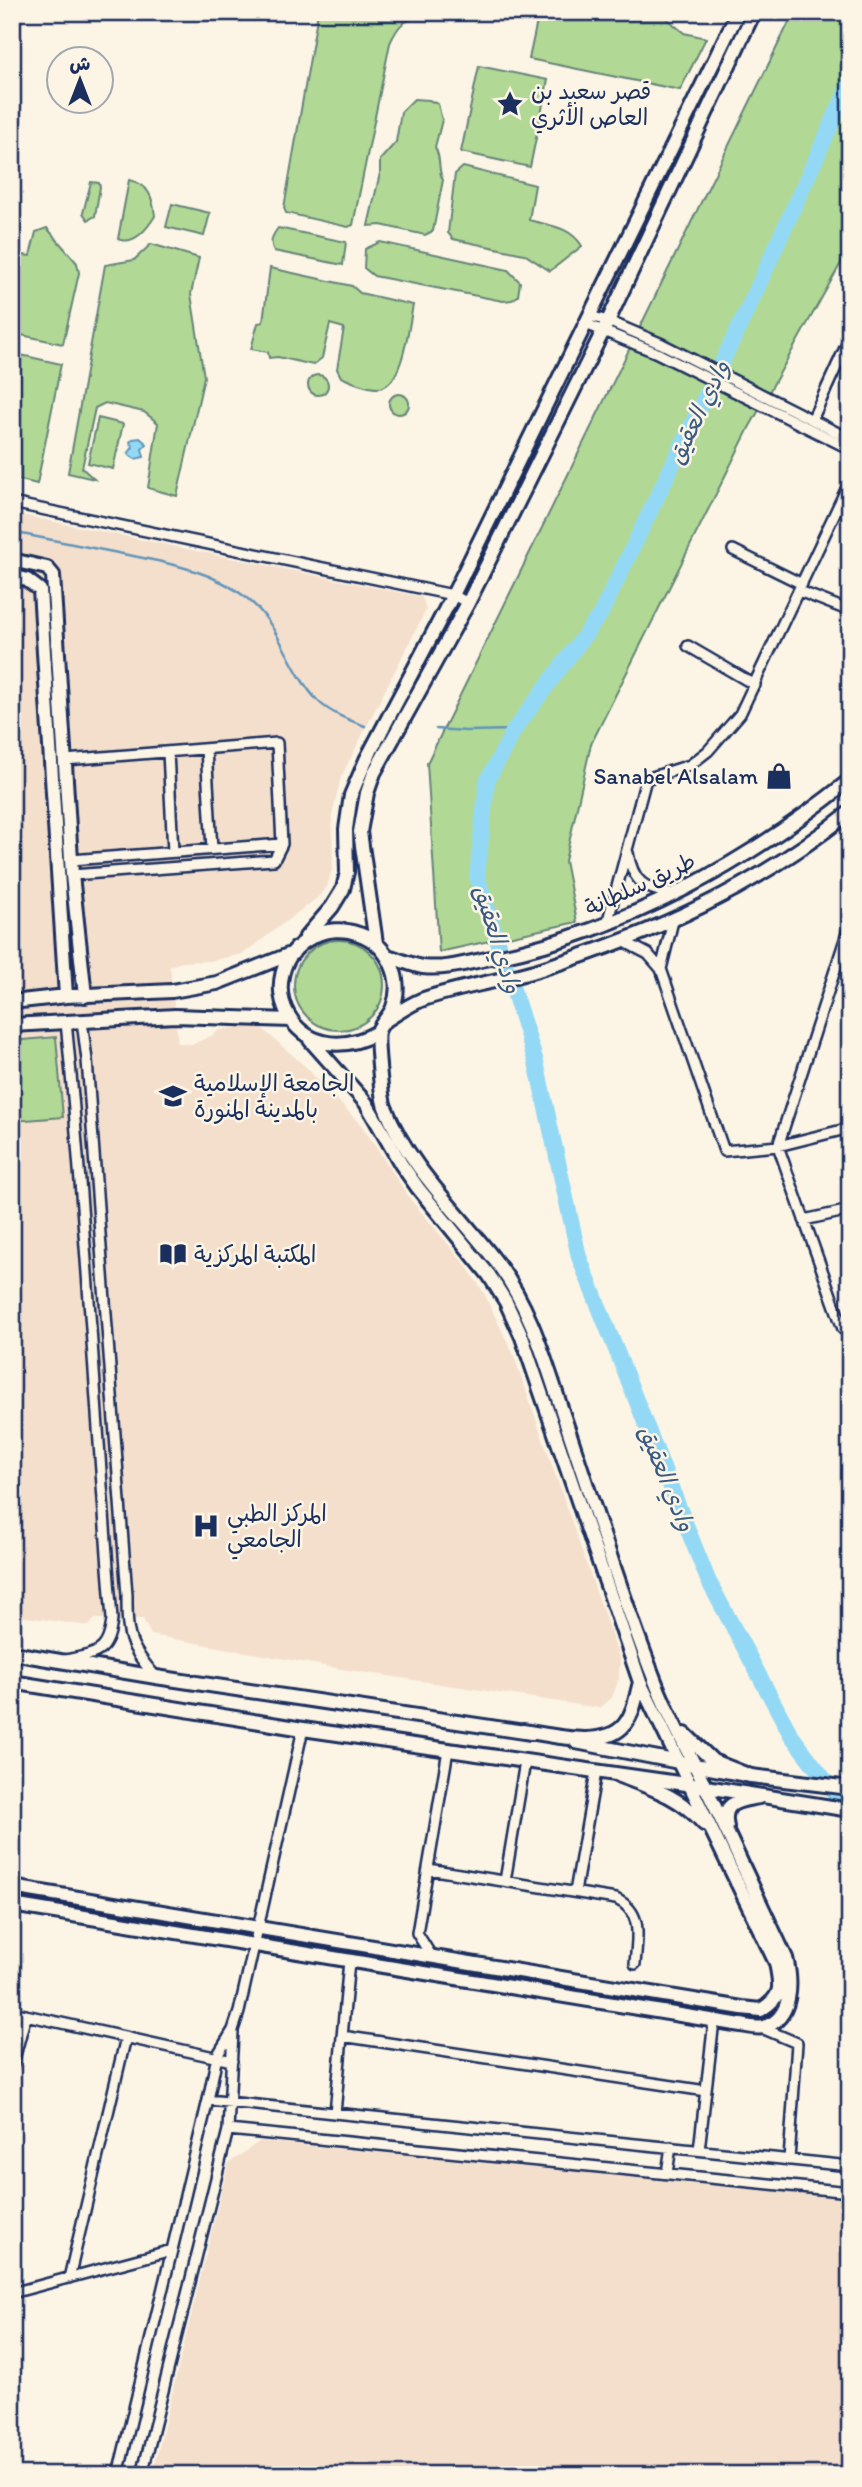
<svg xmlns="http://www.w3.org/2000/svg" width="862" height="2487" viewBox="0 0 862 2487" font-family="Itim,'Playpen Sans Arabic',sans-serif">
<rect width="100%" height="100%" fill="#fcf5e5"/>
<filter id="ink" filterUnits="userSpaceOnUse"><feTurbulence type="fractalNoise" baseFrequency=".0143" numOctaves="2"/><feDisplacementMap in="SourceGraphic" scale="14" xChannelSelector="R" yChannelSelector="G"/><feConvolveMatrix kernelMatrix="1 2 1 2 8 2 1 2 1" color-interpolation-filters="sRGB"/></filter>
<g filter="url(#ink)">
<path fill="#f4dfcd" d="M12,513L422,597L426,610L341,777L332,816L333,866L327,887L317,898L243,954L209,961L182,962L170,966L178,1043L193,1044L213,1035L219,1030L257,1024L305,1066L362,1126L411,1200L465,1264L484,1293L514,1356L620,1660L619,1679L612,1698L599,1708L341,1669L151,1635L143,1619H95L89,1626L12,1615Z
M260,2141L850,2199V2475H152L228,2164Z"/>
<path fill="#b1d995" stroke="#66847a" stroke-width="2" d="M318,12H422V19C403,17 397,28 390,43L353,225L348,227L286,213L284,208Z
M539,12H659L684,33L706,38L680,90L529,59Z
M794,12H850V247L749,428L591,744L565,861L577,922L439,952L427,763Z
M479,66L548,80L530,167L461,152Z
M414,99L429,100L438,104L442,120L435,147C442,160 437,169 443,180L433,231L425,235L381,225L368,226L380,173V160L396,142L401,112Z
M463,167L535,185L529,220C550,226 570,226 582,246L550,271L524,254L453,239L448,233L455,174Z
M129,180C149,184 153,198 155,216C147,229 134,246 118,239Z
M91,182L99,183L100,187L95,216L88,220L83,213Z
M172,204L210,213L204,236L166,227Z
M47,228L77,263L79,273L63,344L12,333V276H16L23,255L30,256L36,232Z
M278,228L346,242L343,265L274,251C269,242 272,236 278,228Z
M380,242L508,270L520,282L518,296L512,300L503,301L374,276L364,268L365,249Z
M151,244L199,258L191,294L204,377L177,496L148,488L158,423L144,412L105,403L95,408L82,468L94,479L68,473L105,265L134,260Z
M270,268L352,286L360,293L413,305C409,324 403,388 378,388C366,388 352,382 341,377L337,369L344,328L330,324L322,358L313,365L278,357L269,358L268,352L251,349L258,323L263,322Z
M12,353L61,364L37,484L12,478Z
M308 385a10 10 0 1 1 20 0a10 10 0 1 1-20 0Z
M389 404a10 10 0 1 1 20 0a10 10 0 1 1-20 0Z
M98,418L123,424L113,469L88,463Z
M294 985a45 45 0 1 1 90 0a45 45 0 1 1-90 0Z
M56,1037L63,1117L14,1121L12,1041Z"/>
<path fill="#93d9f5" stroke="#6395b9" stroke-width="2" d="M140,438L147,444L142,449L144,457L135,459L128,454L133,447L130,442L133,439Z"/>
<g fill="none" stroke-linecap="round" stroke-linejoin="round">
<path stroke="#6395b9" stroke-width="2.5" d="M12,532C47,539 83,546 118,553C163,562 211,569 248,599C281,626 289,671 318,701C330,713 349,720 365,726
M436,729L466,731L514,730"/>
<path stroke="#93d9f5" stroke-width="16" d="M850,83L749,306L601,613L514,730L487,781L477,876L536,1062L579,1257L708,1580L791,1735L850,1813"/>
<defs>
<path id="minor" d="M590,316L608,321L662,344L850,439
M586,324L655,352L850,449
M812,420L850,337
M12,503L453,595L468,603
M733,550L802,584
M799,591L850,611
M688,646L755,685
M206,749L212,849
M168,752L173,852
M65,760L277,743L282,844L71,860
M628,853C633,882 644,889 672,894
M72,875L274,860L282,844
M607,924L646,779L690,765L708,751L740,714L850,481
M850,924L778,1146L843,1329L850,1328
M623,941L648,954L661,969L724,1151L778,1146L850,1128
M661,969L673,921
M82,1021L87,1060L127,1595C127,1637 128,1645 156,1677
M804,1220L850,1210
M65,1660C96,1654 109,1654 112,1619C96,1420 86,1221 66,1022
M428,1869L616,1899C644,1912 637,1938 635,1964
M505,1881L525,1762
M575,1892L596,1772
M432,1957L417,1933L448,1750
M12,2012L232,2061
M762,2028L797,2043L789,2160
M342,2036L706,2091
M12,2067L26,2015
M208,2100L850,2166
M335,2113L349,1961
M228,2130L850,2192
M699,2150L714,2021
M667,2173L671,2147
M69,2278L126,2037
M12,2293L172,2250
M118,2475L208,2100L217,2056L233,2030L239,2012L303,1729
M142,2475L228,2130L233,2032"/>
<path id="tertiary" d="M12,1653L156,1677L531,1733
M12,1682L303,1729L706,1787L850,1810
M576,1742L751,1776L850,1788"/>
<path id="secondary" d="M12,560L47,568L53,575L72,875L85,996
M12,576L27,580L40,590L66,996
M306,937L332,907L343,889L347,872L346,829L351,795L366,760L453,595L738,12
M376,943L360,832L367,793L374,773L468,603L608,321L754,12
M387,956C398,959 411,965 423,967C447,970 473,961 496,957C626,930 747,863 850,780
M12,1002L66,996L172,991L217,983L293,953
M388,1019C399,1012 409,1005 421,1000C459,986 505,981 544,968C656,933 758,886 850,812
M12,1025L175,1016L291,1020
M523,1731C551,1735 605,1750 625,1724C634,1712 636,1697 640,1682
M685,1734L713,1761L751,1776
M620,1776C652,1788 681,1797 704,1824
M727,1827C721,1801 739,1801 759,1797
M12,1887L742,2008L761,2010C783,1996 781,1987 776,1963L640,1682L522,1337L506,1302L489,1275L418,1188L401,1164L366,1103L310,1040
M12,1905L741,2025C748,2026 758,2029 764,2027C793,2018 792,1982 786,1958C759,1901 733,1844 706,1788C689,1752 669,1718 655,1681C621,1595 594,1505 564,1417C546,1363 530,1304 494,1259C456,1210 408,1166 385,1107C381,1098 376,1039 378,1031C381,1023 390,1016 393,1007C404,979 388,944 359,934C344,928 326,929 312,937C246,972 293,1079 378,1032"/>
</defs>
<use href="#minor" stroke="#1b2f5e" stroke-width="14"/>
<use href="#tertiary" stroke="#1b2f5e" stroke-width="18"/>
<use href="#secondary" stroke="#1b2f5e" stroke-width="18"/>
<use href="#minor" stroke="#fcf5e5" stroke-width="9"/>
<use href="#tertiary" stroke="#fcf5e5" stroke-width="12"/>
<use href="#secondary" stroke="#fcf5e5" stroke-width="12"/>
</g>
</g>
<defs>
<symbol id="sight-bare" viewBox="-9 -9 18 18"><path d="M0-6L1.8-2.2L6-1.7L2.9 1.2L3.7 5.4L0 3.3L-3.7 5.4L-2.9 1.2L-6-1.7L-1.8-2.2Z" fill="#1b2f5e" stroke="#fcf5e5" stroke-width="2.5" paint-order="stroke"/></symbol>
<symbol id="shop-bare" viewBox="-9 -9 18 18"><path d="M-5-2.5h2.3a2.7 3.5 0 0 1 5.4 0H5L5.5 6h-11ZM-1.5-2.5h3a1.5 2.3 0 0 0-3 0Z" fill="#1b2f5e" stroke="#fcf5e5" stroke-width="2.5" paint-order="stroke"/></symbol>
<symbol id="university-bare" viewBox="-9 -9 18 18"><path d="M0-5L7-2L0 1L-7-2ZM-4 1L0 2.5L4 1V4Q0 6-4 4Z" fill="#1b2f5e" stroke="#fcf5e5" stroke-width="2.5" paint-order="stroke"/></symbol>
<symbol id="library-bare" viewBox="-9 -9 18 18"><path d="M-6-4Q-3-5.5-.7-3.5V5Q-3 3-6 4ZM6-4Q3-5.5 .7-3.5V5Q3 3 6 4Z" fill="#1b2f5e" stroke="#fcf5e5" stroke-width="2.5" paint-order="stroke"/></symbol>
<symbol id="hospital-bare" viewBox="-9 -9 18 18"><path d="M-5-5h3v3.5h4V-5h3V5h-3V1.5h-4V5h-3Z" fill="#1b2f5e" stroke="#fcf5e5" stroke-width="2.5" paint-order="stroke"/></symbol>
</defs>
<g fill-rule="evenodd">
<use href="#sight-bare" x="491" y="85" width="38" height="38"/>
<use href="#shop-bare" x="760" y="757" width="38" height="38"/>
<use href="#university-bare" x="154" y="1077" width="38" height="38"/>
<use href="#library-bare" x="154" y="1235" width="38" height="38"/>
<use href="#hospital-bare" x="187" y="1507" width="38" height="38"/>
</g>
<g text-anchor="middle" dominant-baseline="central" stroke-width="5" stroke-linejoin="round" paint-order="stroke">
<g font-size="23" fill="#1b2f5e" stroke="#fcf5e5" text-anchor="start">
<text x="531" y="91">قصر سعيد بن<tspan x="531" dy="26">العاص الأثري</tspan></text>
<text x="758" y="776" text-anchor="end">Sanabel Alsalam</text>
<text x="194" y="1083">الجامعة الإسلامية<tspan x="194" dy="26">بالمدينة المنورة</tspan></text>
<text x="194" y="1254">المكتبة المركزية</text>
<text x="227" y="1513">المركز الطبي<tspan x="227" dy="26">الجامعي</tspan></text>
</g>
<g font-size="23" fill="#1b2f5e" stroke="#fcf5e5">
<text transform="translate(640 884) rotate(-25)">طريق سلطانة</text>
</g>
<g font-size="24" font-style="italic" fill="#395a84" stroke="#fcf5e5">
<text transform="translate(698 412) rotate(-64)">وادي العقيق</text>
<text transform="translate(498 939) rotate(73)">وادي العقيق</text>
<text transform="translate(667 1478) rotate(68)">وادي العقيق</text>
</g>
</g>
<rect width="862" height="2487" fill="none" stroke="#fcf5e5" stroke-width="42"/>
<rect x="21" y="21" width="820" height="2445" fill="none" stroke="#1b2f5e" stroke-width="2.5" filter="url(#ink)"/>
<g transform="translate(80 80)"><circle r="33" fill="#fcf5e5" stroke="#a2a6af" stroke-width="2"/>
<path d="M0-5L12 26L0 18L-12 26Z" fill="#1b2f5e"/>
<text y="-10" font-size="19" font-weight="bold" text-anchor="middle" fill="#1b2f5e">ش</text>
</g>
</svg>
